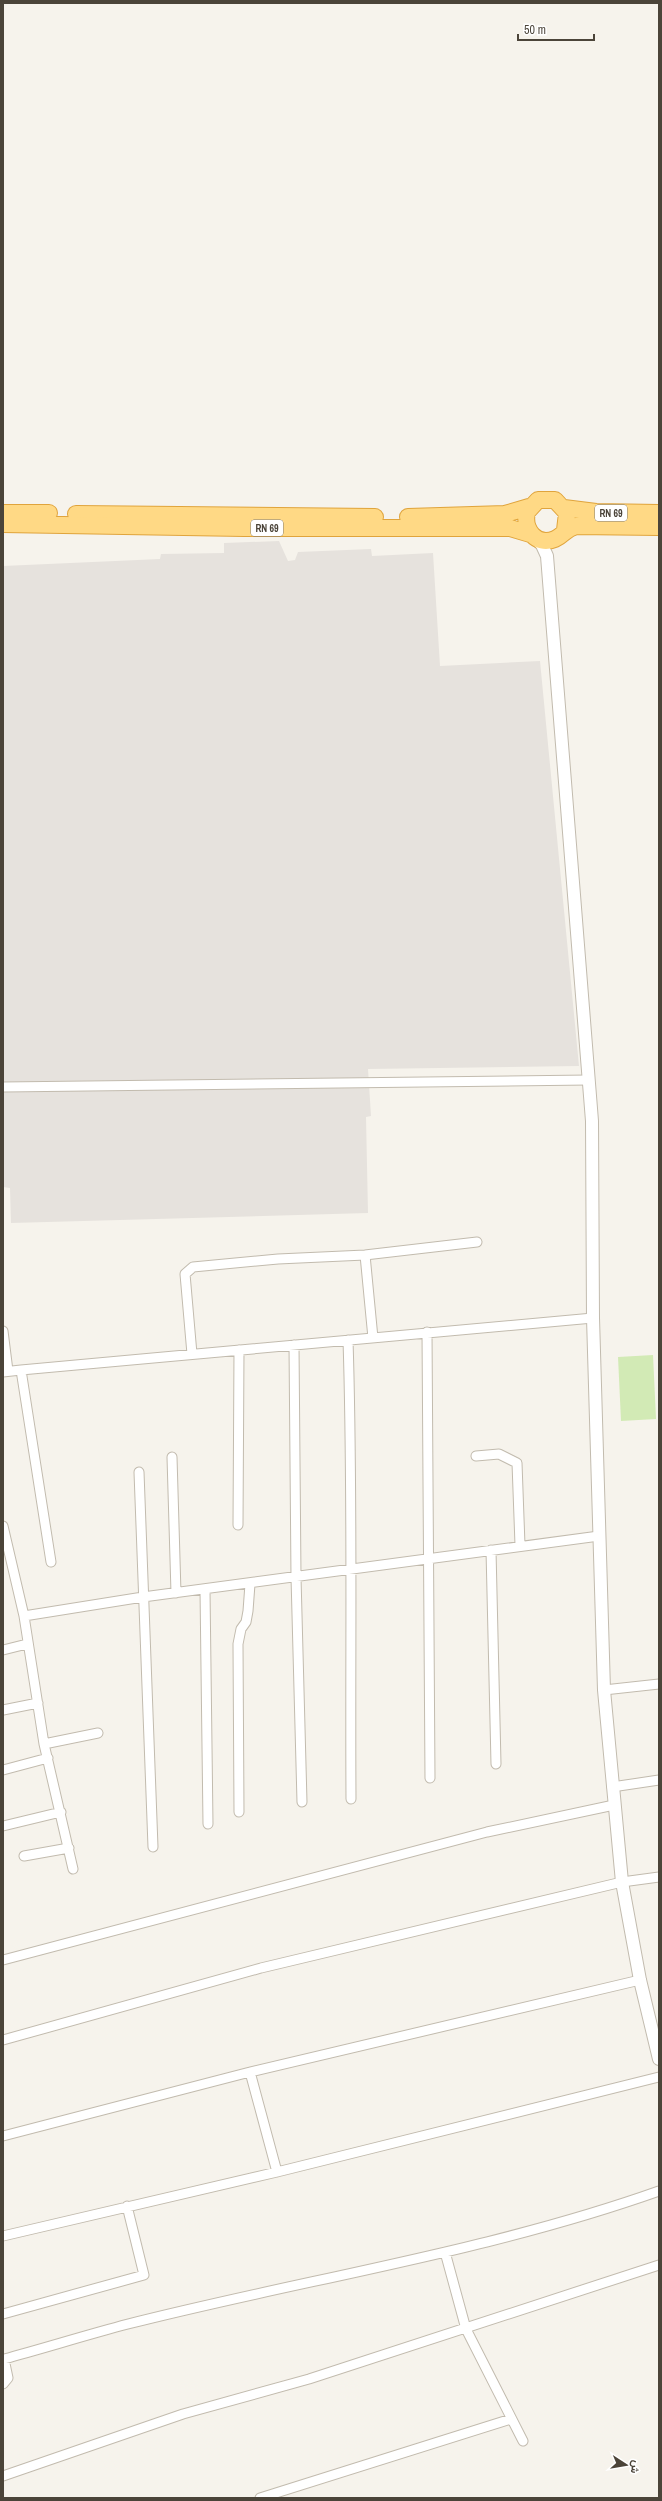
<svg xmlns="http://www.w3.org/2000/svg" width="662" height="2501" viewBox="0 0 662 2501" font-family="'Archivo Narrow',Vazirmatn,sans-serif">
<rect width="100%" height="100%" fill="#f6f3ec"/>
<path fill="#e6e2dd" d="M279,541L288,561L295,560L298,552L371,549L372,556L433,553L440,666L540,661L579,1066L368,1069L371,1116L366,1117L368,1213L11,1223L10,1188L3,1187V566L160,559L161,554L224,553V543Z"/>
<path fill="#d2eab5" d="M653,1355L656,1419L621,1421L618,1357Z"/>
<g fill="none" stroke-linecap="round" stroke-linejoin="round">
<defs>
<path id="minor" d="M3,1087L589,1080
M365,1255L373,1338
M3,1331L8,1371
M427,1332L430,1778
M348,1340C353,1493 350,1646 351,1799
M294,1345L296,1577L302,1802
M192,1354L185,1274L193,1267L278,1259L365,1255L477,1242
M21,1370L593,1318
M3,1372L21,1370L51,1562
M476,1456L499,1454L517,1463L520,1545
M172,1457L176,1593
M139,1472L153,1847
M238,1525L239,1350
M3,1526L24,1616L44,1744L73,1869
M491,1550L496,1764
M205,1590L208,1824
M24,1616L143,1597L599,1536
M3,1650L27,1644
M604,1690L659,1684
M3,1710L38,1703
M44,1744L98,1733
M3,1770L48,1758
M612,1787L659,1780
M239,1812L238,1644L241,1629L246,1622L248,1611L250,1584
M3,1826L61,1812
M24,1856L69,1848
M3,1960L487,1832L614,1805
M3,2040L261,1968L622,1882L659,1877
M250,2072L277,2172
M3,2136L250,2072L640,1980
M3,2236L277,2172L659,2077
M445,2252L466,2329L523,2441
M3,2314L144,2275L127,2206
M3,2384L8,2378L4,2359C45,2348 86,2335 128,2324C305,2279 487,2252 659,2191
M3,2476L183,2414L309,2379L659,2265
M260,2498L511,2419"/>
<path id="tertiary" d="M535,538L542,545L547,556L592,1121L593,1318L604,1690L622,1882L640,1980L659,2059"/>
<path id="trunk" d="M564,508L596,512L659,513
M3,513H49
M76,514L375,517
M408,517L505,514L529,507
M3,524L244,528H510L530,534
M565,530L567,513L555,500H538L527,512C523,529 536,547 555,539C564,535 565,529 576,526L659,527"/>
</defs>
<use href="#minor" stroke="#c2bbae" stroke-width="11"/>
<use href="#tertiary" stroke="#c2bbae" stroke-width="14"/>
<use href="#trunk" stroke="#e0a43c" stroke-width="18"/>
<use href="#minor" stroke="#fff" stroke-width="9"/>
<use href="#tertiary" stroke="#fff" stroke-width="12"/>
<use href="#trunk" stroke="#ffd985" stroke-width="16"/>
</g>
<g text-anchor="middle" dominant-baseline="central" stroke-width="3" stroke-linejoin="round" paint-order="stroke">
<g fill="#fff" stroke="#817c74" stroke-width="1">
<rect x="595" y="505" width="32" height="16" rx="3"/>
<rect x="251" y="520" width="32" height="16" rx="3"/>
</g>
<g font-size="10" font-weight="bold" fill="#4b4439">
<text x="611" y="513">RN 69</text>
<text x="267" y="528">RN 69</text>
</g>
</g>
<rect width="662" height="2501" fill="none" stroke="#4b4439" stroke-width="8"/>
<g transform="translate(626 2465) rotate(102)" stroke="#ffffff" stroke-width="3" paint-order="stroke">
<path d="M0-3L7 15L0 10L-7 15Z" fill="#4b4439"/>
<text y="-6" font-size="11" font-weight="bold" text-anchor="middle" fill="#4b4439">ش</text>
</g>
<path d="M518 34v6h76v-6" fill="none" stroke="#4b4439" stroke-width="2"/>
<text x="524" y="34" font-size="12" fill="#4b4439" stroke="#ffffff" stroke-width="3" paint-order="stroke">50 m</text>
</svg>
